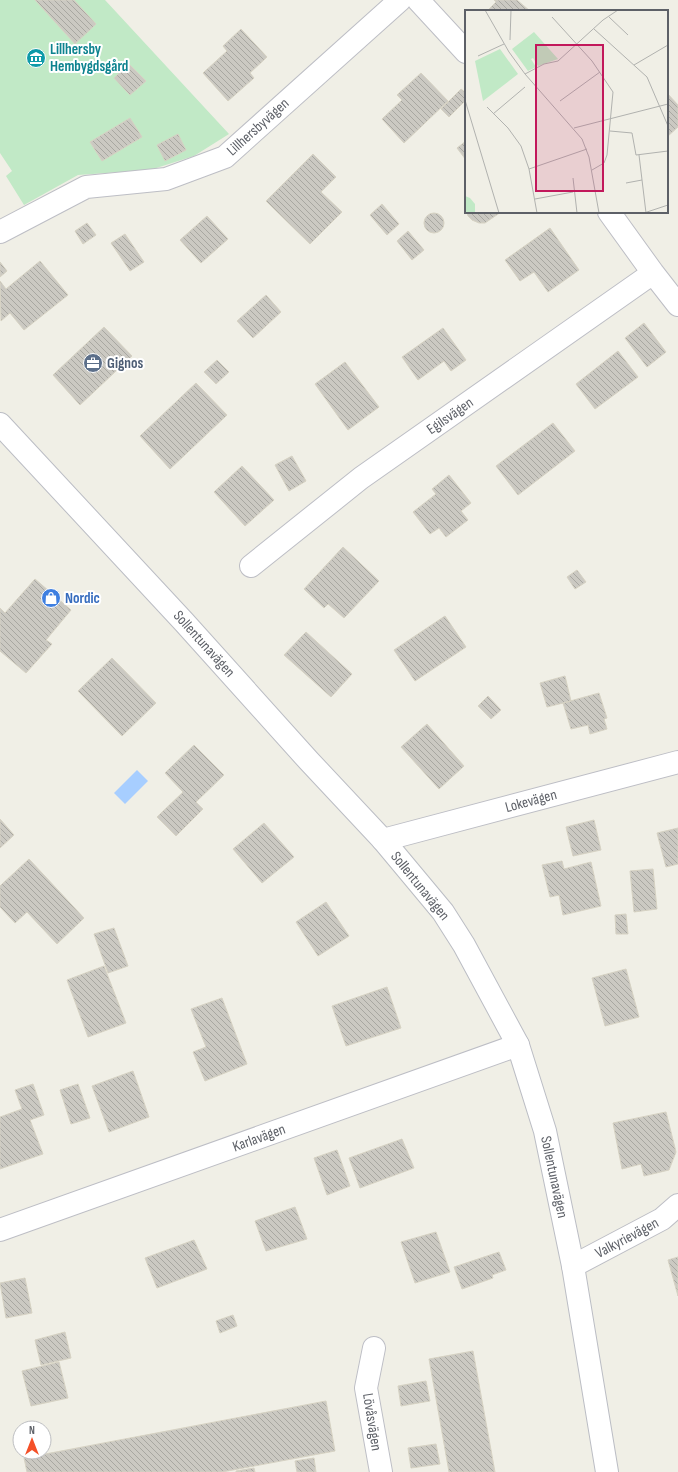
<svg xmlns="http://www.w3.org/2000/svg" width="678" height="1472" viewBox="0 0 678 1472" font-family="'Sofia Sans Condensed',sans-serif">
<defs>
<pattern id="building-back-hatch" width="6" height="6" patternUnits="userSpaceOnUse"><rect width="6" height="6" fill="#cbc9c2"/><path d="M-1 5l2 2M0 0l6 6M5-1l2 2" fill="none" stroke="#a8a7a1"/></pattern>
</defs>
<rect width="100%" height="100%" fill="#f0efe6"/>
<path fill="#c1e9c6" d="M0,0H105L229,134L194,156L150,170L78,175L24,205L6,176L12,171L0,153Z"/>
<path fill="#a7ceff" d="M137,770L148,781L125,804L114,793Z"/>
<path fill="url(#building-back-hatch)" stroke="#d6d2c3" d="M35,0H74L96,24L75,44Z
M494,0H517L530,11H487L496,2Z
M241,29L267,57L250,73L254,78L228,101L203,73L227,51L223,46Z
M129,64L146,81L130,95L114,78Z
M421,73L448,101L404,143L382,119L402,100L397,95Z
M461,89L466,93V100L449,117L441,109Z
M667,93L678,105V127L667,137Z
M130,118L142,137L102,161L90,142Z
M178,134L186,150L165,161L157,145Z
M466,141V160L457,148Z
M313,154L336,177L321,192L342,212L310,244L266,201Z
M382,204L399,224L387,235L370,215Z
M467,212H501L485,223H479L472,220L468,216Z
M424 223a10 10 0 1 1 20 0a10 10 0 1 1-20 0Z
M207,216L228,239L201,263L180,240Z
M87,223L96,235L83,244L75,231Z
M550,228L579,270L548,292L534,272L520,281L505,260Z
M408,231L424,250L412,260L397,241Z
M125,234L144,262L130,271L111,243Z
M40,261L68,295L24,330L10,313L1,321L0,281L6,289Z
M0,262L7,271L0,277Z
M266,295L281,312L253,338L237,321Z
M644,323L666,352L647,367L625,338Z
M104,327L132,356L80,405L53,375Z
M443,328L466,360L451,371L444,361L418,380L402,357Z
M618,351L638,377L595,409L576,384Z
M217,360L229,372L216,384L204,372Z
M345,362L379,407L348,430L315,384Z
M196,383L227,415L170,469L140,436Z
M553,423L575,451L518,495L496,466Z
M292,456L306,481L289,491L275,465Z
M242,466L274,500L245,526L214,492Z
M449,475L471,503L461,511L468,520L446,537L439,528L430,534L413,512L436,494L432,489Z
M343,547L379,581L344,618L328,604L324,608L304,589Z
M577,570L586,582L575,589L567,577Z
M35,579L71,610L46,640L52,644L26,673L0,651V608L5,613Z
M445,616L466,647L415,681L394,650Z
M306,632L352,674L331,697L284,655Z
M112,658L156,703L122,736L78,691Z
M565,676L571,701L547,707L540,683Z
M599,693L607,718L604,719L607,729L590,734L588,725L571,729L563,703Z
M488,696L501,710L491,719L478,706Z
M427,724L464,766L439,789L401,747Z
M194,745L224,775L196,802L203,809L176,836L157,817L183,792L165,773Z
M0,819L14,835L0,848Z
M594,820L601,850L573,856L566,827Z
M264,823L294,857L262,883L233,849Z
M678,828V864L666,867L657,833Z
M29,859L84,918L57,944L27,912L15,923L0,907V886Z
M562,861L564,869L591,862L601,906L563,915L559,895L550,897L542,865Z
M653,869L657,909L634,912L630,871Z
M326,902L349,936L318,956L296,922Z
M626,914L628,934H616L615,915Z
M114,928L128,966L108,973L94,934Z
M104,966L126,1023L88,1037L67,980Z
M626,969L639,1017L605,1026L592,978Z
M387,987L401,1028L346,1046L332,1006Z
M222,998L247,1064L205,1081L193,1052L206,1047L191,1009Z
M133,1071L149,1117L109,1132L92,1086Z
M33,1084L44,1115L30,1120L43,1154L0,1169V1117L22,1109L15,1090Z
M78,1084L90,1118L71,1124L60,1090Z
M666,1112L676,1152L669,1170L644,1176L641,1164L622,1169L613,1123Z
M402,1139L414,1168L360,1188L349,1158Z
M337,1150L350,1186L327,1195L314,1158Z
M295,1207L307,1239L266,1251L255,1221Z
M436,1232L450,1272L415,1283L401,1242Z
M194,1240L207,1269L157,1288L145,1258Z
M499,1252L506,1270L492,1275L493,1278L462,1289L454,1267Z
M678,1257V1296L668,1260Z
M25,1278L32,1313L6,1318L0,1283Z
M233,1315L237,1326L220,1333L216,1321Z
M65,1332L71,1358L41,1365L35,1340Z
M473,1351L495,1472H449L429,1359Z
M59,1362L68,1398L31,1406L22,1371Z
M426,1381L430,1401L401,1406L398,1386Z
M326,1401L335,1451L222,1472H27L24,1458Z
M436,1444L440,1464L411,1468L408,1448Z
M314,1458L316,1472H297L295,1461Z
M254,1468L255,1472H236V1471Z"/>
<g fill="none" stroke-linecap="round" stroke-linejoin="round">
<defs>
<path id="street" d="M418,0L466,52
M609,212L653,273L678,305
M0,232L86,187L166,179L225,157L400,0
M251,566L361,478L653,273
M383,840L678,762
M0,1230L518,1045
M573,1266L662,1219L678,1205
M374,1348L366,1388L381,1472"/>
<path id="secondary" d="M0,424L184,622L309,761L383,840L443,912L464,945L518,1045L545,1131L573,1266L607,1472"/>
</defs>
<use href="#street" stroke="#bdbec5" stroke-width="24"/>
<use href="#secondary" stroke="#bbbdc4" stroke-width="24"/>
<use href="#street" stroke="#fff" stroke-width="22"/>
<use href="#secondary" stroke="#fff" stroke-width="22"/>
</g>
<defs>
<symbol id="museum-disc" viewBox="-11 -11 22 22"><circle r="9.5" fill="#0f9aa8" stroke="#fff"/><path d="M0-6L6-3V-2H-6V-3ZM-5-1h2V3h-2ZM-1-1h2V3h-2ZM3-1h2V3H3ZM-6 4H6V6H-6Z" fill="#fff"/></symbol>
<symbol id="office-disc" viewBox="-11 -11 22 22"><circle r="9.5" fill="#5c6f8a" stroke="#fff"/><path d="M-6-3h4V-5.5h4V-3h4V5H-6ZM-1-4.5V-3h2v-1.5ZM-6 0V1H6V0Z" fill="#fff"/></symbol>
<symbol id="shop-disc" viewBox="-11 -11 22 22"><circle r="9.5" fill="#3f7fe0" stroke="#fff"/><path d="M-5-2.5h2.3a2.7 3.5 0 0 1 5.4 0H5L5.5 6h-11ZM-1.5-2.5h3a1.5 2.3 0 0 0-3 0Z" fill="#fff"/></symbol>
</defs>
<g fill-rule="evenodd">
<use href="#museum-disc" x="25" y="47" width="22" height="22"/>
<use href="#office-disc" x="82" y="352" width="22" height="22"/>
<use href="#shop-disc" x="40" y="587" width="22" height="22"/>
</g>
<g text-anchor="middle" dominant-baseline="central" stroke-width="4" stroke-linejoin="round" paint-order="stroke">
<g font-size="15" font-weight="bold" fill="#0d838f" stroke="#fff" text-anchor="start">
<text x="50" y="49">Lillhersby<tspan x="50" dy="17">Hembygdsgård</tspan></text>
</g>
<g font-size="15" fill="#5d6067" stroke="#fff">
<text transform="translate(258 127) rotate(-42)">Lillhersbyvägen</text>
<text transform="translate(450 416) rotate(-35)">Egilsvägen</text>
<text transform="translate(204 644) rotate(48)">Sollentunavägen</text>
<text transform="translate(531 801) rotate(-15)">Lokevägen</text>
<text transform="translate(420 886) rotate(51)">Sollentunavägen</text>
<text transform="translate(259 1138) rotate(-20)">Karlavägen</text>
<text transform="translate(554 1177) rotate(78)">Sollentunavägen</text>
<text transform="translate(627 1238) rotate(-28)">Valkyrievägen</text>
<text transform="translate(372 1422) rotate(81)">Lövåsvägen</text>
</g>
<g font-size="15" font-weight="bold" fill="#4e5e75" stroke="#fff" text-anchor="start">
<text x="107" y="363">Gignos</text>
</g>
<g font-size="15" font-weight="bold" fill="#366cbe" stroke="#fff" text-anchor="start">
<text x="65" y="598">Nordic</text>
</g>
</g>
<g transform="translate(465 10)">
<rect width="203" height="203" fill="#f0efe6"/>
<path d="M69,22L93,49L73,56L68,48L66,49L71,57L63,61L47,39Z" fill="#c1e9c6"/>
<path d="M0,186L5,188L10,194V203H0Z" fill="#c1e9c6"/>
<path d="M35,39L53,64L18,91L10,51Z" fill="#c1e9c6"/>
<path fill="none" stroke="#b1b2af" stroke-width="1" d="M20,0L44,42L60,64L117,129L124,147L134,203M87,7L127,51L148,82L142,145L139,153L127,160M144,7L163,25M129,19L182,67L203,116M45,30L46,0M13,46L39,34M169,55L203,35M60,64L79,54L93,51L138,10L153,0M0,90L34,203M95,91L135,62M22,97L43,118L56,136L64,159L72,203M28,104L60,77M109,118L203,94M145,121L167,123L171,145L203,141M174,145L181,203M64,159L122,139M108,168L112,203M161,173L177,170M70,189L108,182M179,203L203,195"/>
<path fill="#c2185b" fill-opacity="0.15" stroke="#c2185b" stroke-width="2" d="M71,35H138V181H71Z"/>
<rect width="203" height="203" fill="none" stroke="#5d6067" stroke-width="2"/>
</g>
<g transform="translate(32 1440)"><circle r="19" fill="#ffffff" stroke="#bebfc2"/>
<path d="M0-3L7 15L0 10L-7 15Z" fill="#f45028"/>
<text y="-6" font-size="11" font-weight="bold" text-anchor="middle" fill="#5d6067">N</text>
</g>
</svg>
